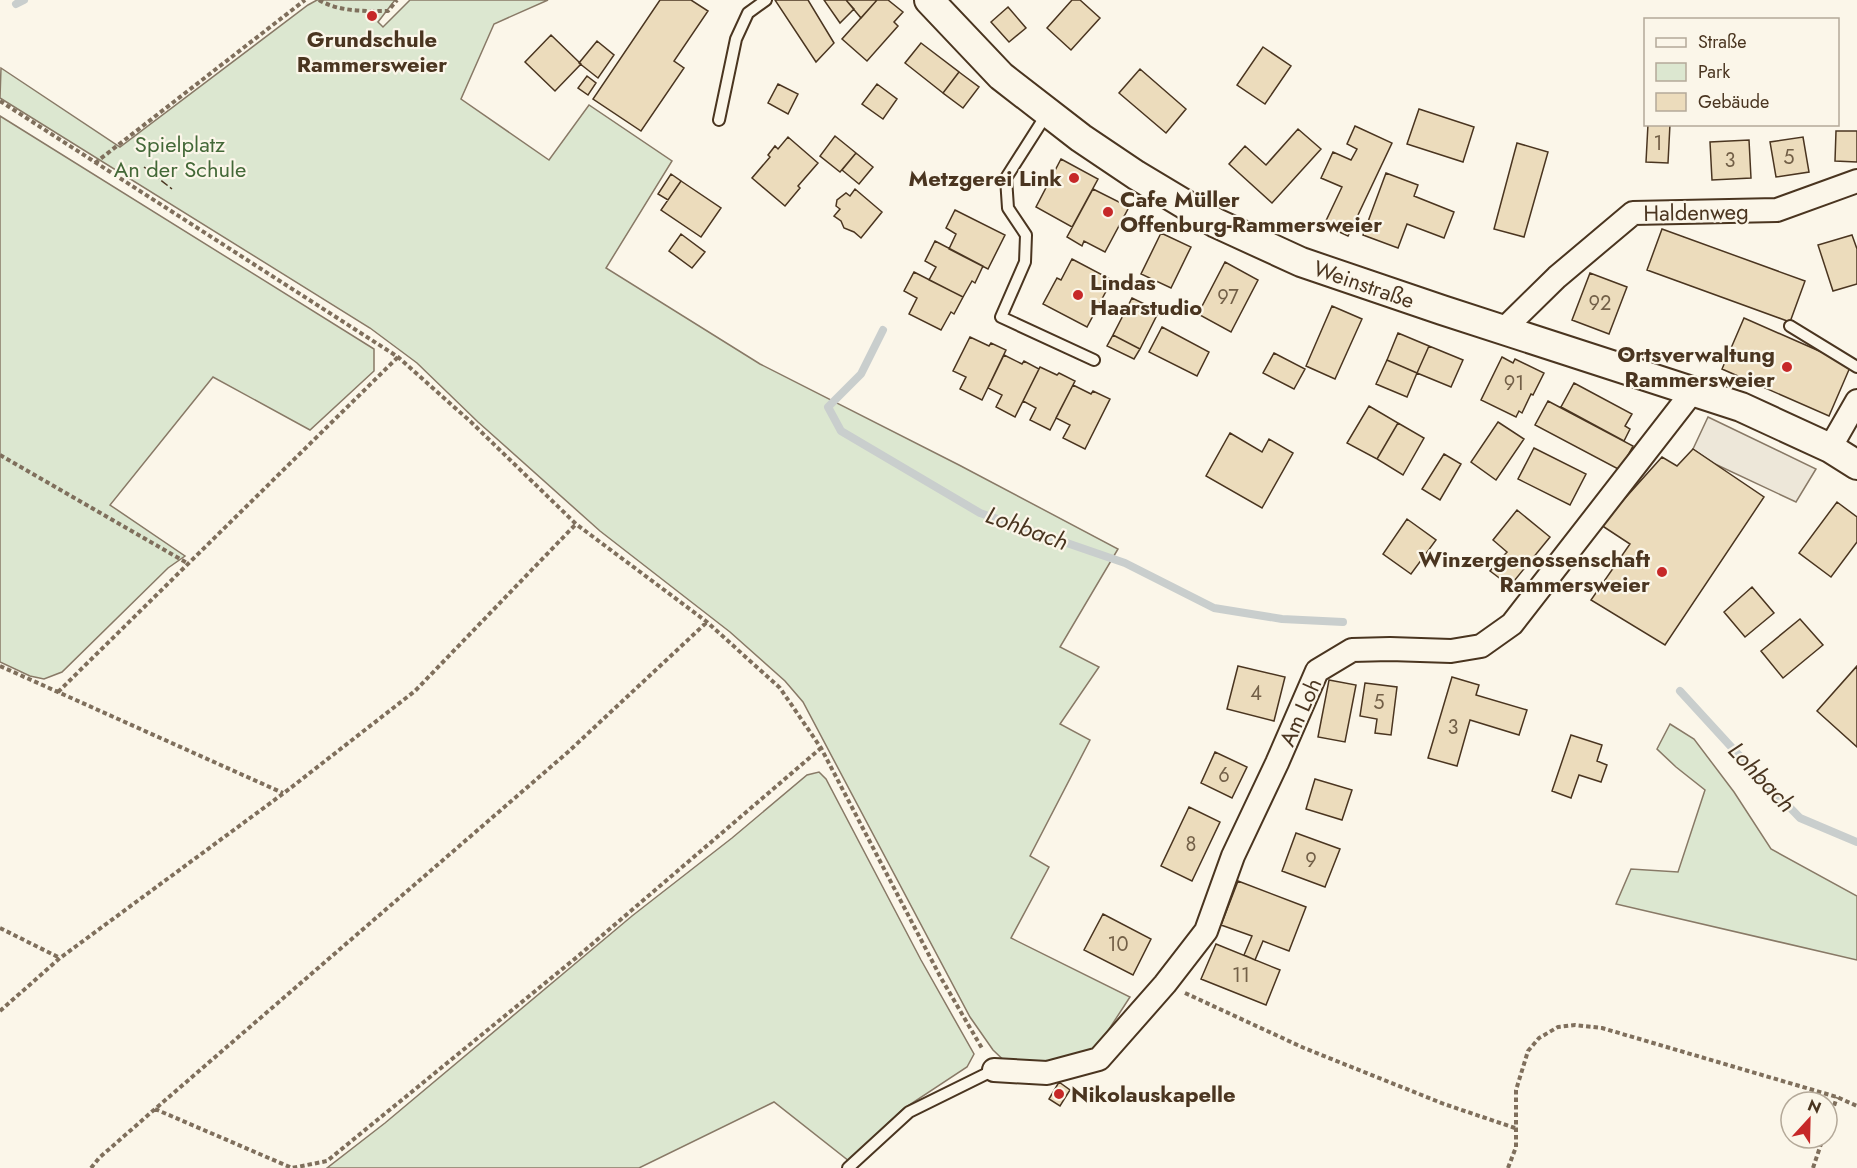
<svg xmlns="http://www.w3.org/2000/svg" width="1857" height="1168" viewBox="0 0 1857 1168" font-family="Jost,sans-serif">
<rect width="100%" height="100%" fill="#fbf6e9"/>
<path fill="#dce7d0" stroke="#887966" stroke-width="1.5" d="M317,0H395L378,22L383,27L410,0H548L494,24L461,99L549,160L589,105L672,161L606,268L760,364L959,465L1118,549L1060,647L1099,667L1060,724L1090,740L1030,856L1049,867L1011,938L1130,997L1098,1046L1080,1059L1011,1067L993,1050L970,1017L803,702L785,681L730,632L600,531L478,422L417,363L370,328L0,98L1,68L120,147L308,5Z
M0,116L374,349V371L310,430L213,377L110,505L185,556L168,568L62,672L44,679L30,676L0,662Z
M1670,724L1694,739L1734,792L1771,849L1857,896V960L1616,904L1631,869L1678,872L1705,790L1676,767L1657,749Z
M819,772L826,779L921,960L974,1054L967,1067L903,1109L849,1161L774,1102L639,1168H327L385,1123L632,916L732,838L807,775Z"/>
<path fill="#ede7d9" stroke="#887966" stroke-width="1.5" d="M1708,417L1816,469L1796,502L1715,464L1693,449Z"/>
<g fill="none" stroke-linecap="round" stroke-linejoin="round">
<path stroke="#c9cecd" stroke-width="8" d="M16,4L24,0
M883,330L861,374L828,407L841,431L980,513L1125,563L1214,608L1282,619L1343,622
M1680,691L1735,751L1800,818L1857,842"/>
</g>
<path fill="#ecdcbc" stroke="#4a3520" stroke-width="1.5" d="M660,0H691L708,11L674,61L684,68L641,131L593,99Z
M775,0H808L834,43L816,62Z
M824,0H846L854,9L840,23Z
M846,0H877L861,18Z
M877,0H888L903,12L894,22L898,26L867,61L842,39Z
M1072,0H1080L1100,18L1071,50L1047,28Z
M1008,7L1026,28L1009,42L991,22Z
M551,35L581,64L555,91L525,62Z
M597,41L614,55L598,78L579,63Z
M921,43L959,72L943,93L905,63Z
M1263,47L1291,66L1265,104L1237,85Z
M1140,69L1186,109L1166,133L1119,93Z
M959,72L979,87L963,108L943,93Z
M587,76L596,83L588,95L578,88Z
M778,84L798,94L788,114L768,103Z
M877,84L897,99L883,119L862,104Z
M1419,109L1474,127L1463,162L1407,144Z
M1648,124H1670L1668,163L1646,162Z
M1355,126L1392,143L1348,236L1324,225L1342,187L1321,178L1333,152L1351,160L1357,149L1347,144Z
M1298,129L1321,149L1272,203L1229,164L1245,146L1266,165Z
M1836,131H1857V162L1835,161Z
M835,136L856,153L840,172L820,156Z
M788,137L818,163L798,186L800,188L785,206L752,178L770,157L768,155L775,146L778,149Z
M1803,137L1809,172L1776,177L1770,142Z
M1749,140L1751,178L1712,180L1710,142Z
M1517,143L1548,152L1524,237L1494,229Z
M856,153L873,167L859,184L842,170Z
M1061,159L1098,179L1072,227L1036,207Z
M1386,173L1418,185L1414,196L1454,212L1444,238L1407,224L1398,248L1363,235Z
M671,174L681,181L668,200L658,194Z
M681,181L721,208L701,237L661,210Z
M855,189L882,212L861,238L854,232L844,228L841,221L834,216L840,209L836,206L837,200L846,193L850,196Z
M1093,189L1129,207L1105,252L1084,241L1082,246L1067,237Z
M955,210L1005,235L988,269L949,249L956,234L946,228Z
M1662,229L1805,281L1790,322L1647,270Z
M1161,233L1191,247L1171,288L1141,274Z
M681,234L705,252L692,268L669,251Z
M1852,235L1857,249V284L1833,291L1818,245Z
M935,241L983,266L975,283L972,281L963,297L929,280L936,267L925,261Z
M1072,259L1112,280L1087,327L1043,304L1057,278L1061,280Z
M1225,262L1258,280L1231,332L1198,314Z
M914,272L963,297L954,314L951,312L941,330L909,314L917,298L904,291Z
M1590,273L1627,287L1609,334L1572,320Z
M1132,298L1159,311L1140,349L1113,335Z
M1332,306L1362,319L1335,379L1306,366Z
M1744,318L1851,365L1829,416L1722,369Z
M1162,327L1209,352L1197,376L1149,352Z
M1398,333L1429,346L1417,373L1387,360Z
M1113,335L1140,349L1134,359L1107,346Z
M970,337L989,346L991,343L1006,350L982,400L960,389L966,377L953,371Z
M1429,346L1463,360L1451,387L1417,373Z
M1274,353L1305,369L1294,389L1263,373Z
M1004,355L1022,364L1024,361L1039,369L1015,417L996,407L1002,395L988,388Z
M1502,357L1513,363L1515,359L1544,373L1533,395L1531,394L1522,413L1519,411L1516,417L1481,400Z
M1387,360L1417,373L1407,397L1376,384Z
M1040,367L1057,375L1059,373L1075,381L1050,430L1030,420L1036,408L1023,401Z
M1574,383L1632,414L1625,426L1630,429L1624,441L1561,407Z
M1073,385L1091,394L1093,391L1110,399L1085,449L1063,438L1070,425L1056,418Z
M1548,401L1633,446L1620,470L1535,425Z
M1369,406L1398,423L1377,459L1347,443Z
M1498,422L1524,439L1496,480L1471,462Z
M1398,423L1424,438L1403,475L1377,459Z
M1230,433L1262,452L1269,439L1293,453L1262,508L1206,476Z
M1534,448L1586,474L1570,505L1518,479Z
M1693,449L1764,497L1665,645L1591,600L1630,544L1601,525L1662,457L1677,466Z
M1444,454L1461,464L1440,500L1422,489Z
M1837,502L1857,517V542L1831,577L1799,553Z
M1517,510L1550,537L1510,586L1490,571L1507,552L1493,540Z
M1407,519L1436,540L1411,574L1383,554Z
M1752,587L1774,613L1745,637L1724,612Z
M1800,619L1823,645L1783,678L1761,651Z
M1238,666L1285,677L1274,721L1227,709Z
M1857,666V747L1817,711Z
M1452,677L1479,685L1476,695L1527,710L1519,735L1470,720L1457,766L1428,758Z
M1329,680L1356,685L1345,742L1318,737Z
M1365,683L1397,687L1391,735L1375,733L1377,719L1360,716Z
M1571,735L1602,745L1597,761L1607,765L1601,782L1579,775L1571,798L1552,791Z
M1215,752L1247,767L1232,798L1201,783Z
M1315,779L1352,790L1342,820L1306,809Z
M1189,807L1220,822L1192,881L1161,866Z
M1296,833L1340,849L1325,887L1282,871Z
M1238,881L1306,907L1289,951L1263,941L1255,960L1244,955L1252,936L1221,925Z
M1103,914L1151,939L1133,975L1084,950Z
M1216,944L1280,970L1266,1005L1201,979Z
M1059,1082L1070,1090L1060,1106L1049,1099Z"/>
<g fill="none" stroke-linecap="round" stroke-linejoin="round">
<defs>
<path id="service" d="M1048,112L1006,178L1008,208L1026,235L1025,262L1001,317L1094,360
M719,120L736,39L748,13L766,0
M1790,326L1857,367
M848,1168L909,1112L994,1070"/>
<path id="minor" d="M1503,330L1557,277L1633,213L1777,210L1857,181
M1830,448L1857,401
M994,1070L1047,1073L1099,1059L1165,984L1206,931L1233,856L1277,763L1317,671L1352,650L1390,649L1451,651L1481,646L1512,624L1693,391"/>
<path id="tertiary" d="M929,0L1001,76L1081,138L1136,175L1216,223L1301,262L1442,310L1741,407L1830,448L1857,465"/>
</defs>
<use href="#service" stroke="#4a3520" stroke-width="14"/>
<use href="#minor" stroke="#4a3520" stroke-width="26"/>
<use href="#tertiary" stroke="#4a3520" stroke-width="32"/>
<path stroke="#7f6f5c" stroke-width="4" stroke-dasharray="4.5 3" stroke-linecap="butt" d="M319,0C339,12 365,11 388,11L397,0
M0,101L398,357L471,422L576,524L707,622L780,688L821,748L941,978L983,1050
M95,163L305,0
M0,455L187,563
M0,666L283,793
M58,692L398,357
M0,928L60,958
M1185,993L1304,1048L1444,1104L1515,1128
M0,1011L60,958L284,793L415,691L576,524
M155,1109L292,1168L327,1161L577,957L821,748
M1827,1127L1837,1097
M91,1168L99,1158L155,1109L568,752L707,622
M1508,1168L1516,1147V1090L1528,1051L1539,1038L1558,1027L1575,1025L1602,1028L1837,1097L1857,1106
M1813,1168L1823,1138"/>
<use href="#service" stroke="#fbf6e9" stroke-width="10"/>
<use href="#minor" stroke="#fbf6e9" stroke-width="22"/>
<use href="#tertiary" stroke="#fbf6e9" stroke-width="28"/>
<path stroke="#4a3520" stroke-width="1.5" stroke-dasharray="8 3" stroke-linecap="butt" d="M144,167L172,189"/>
</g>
<g fill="#c62828" stroke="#fbf6e9" stroke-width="2">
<circle cx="372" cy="16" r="6"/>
<circle cx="1074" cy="178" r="6"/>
<circle cx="1108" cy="212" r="6"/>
<circle cx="1078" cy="295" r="6"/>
<circle cx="1787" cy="367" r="6"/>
<circle cx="1662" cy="572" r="6"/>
<circle cx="1059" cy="1094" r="6"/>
</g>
<g text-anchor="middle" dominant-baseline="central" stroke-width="4.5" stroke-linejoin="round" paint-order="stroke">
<g font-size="20" fill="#725f47">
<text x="1658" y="143">1</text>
<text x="1789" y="157">5</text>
<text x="1730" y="160">3</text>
<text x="1228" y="297">97</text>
<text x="1600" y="303">92</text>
<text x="1514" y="383">91</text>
<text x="1256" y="693">4</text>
<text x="1379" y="702">5</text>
<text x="1453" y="727">3</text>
<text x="1224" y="775">6</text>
<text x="1191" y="844">8</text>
<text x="1311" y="860">9</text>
<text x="1118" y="944">10</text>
<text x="1241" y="975">11</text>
</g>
<g font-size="22" font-weight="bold" fill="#4a3520" stroke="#fbf6e9" text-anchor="end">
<text x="372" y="39" text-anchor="middle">Grundschule<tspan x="372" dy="25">Rammersweier</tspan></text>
<text x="1062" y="178">Metzgerei Link</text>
<text x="1120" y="199" text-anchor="start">Cafe Müller<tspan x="1120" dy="25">Offenburg-Rammersweier</tspan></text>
<text x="1090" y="282" text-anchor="start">Lindas<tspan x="1090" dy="25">Haarstudio</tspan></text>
<text x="1775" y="354">Ortsverwaltung<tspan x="1775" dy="25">Rammersweier</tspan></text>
<text x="1650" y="559">Winzergenossenschaft<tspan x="1650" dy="25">Rammersweier</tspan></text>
<text x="1071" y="1094" text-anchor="start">Nikolauskapelle</text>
</g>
<g font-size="22" fill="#436837" stroke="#fbf6e9">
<text x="180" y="144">Spielplatz<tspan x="180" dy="25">An der Schule</tspan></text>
</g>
<g font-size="22" fill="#4a3520" stroke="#fbf6e9">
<text transform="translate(1696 212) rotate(-1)">Haldenweg</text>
<text transform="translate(1364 284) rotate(19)">Weinstraße</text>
<text transform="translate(1300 712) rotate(-66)">Am Loh</text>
</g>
<g font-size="24" font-style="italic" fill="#4a3520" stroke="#fbf6e9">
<text transform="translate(1027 528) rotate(20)">Lohbach</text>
<text transform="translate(1762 777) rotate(47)">Lohbach</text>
</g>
</g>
<rect x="1644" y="18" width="195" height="108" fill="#fbf6e9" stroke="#b4a999" stroke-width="1.5"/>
<rect x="1656" y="38" width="30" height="9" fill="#fbf6e9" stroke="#b4a999" stroke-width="1.5"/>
<text x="1698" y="48" font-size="18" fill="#4a3520">Straße</text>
<rect x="1656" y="63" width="30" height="18" fill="#dce7d0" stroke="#b4a999" stroke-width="1.5"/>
<text x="1698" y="78" font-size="18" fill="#4a3520">Park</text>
<rect x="1656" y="93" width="30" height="18" fill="#ecdcbc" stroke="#b4a999" stroke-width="1.5"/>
<text x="1698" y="108" font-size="18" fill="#4a3520">Gebäude</text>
<g transform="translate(1809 1120) rotate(22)"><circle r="28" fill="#fbf6e9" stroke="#b4a999" stroke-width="1.5"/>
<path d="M0-4.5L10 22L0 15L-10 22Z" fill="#c62828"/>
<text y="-9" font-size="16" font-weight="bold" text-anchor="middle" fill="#4a3520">N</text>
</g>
</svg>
